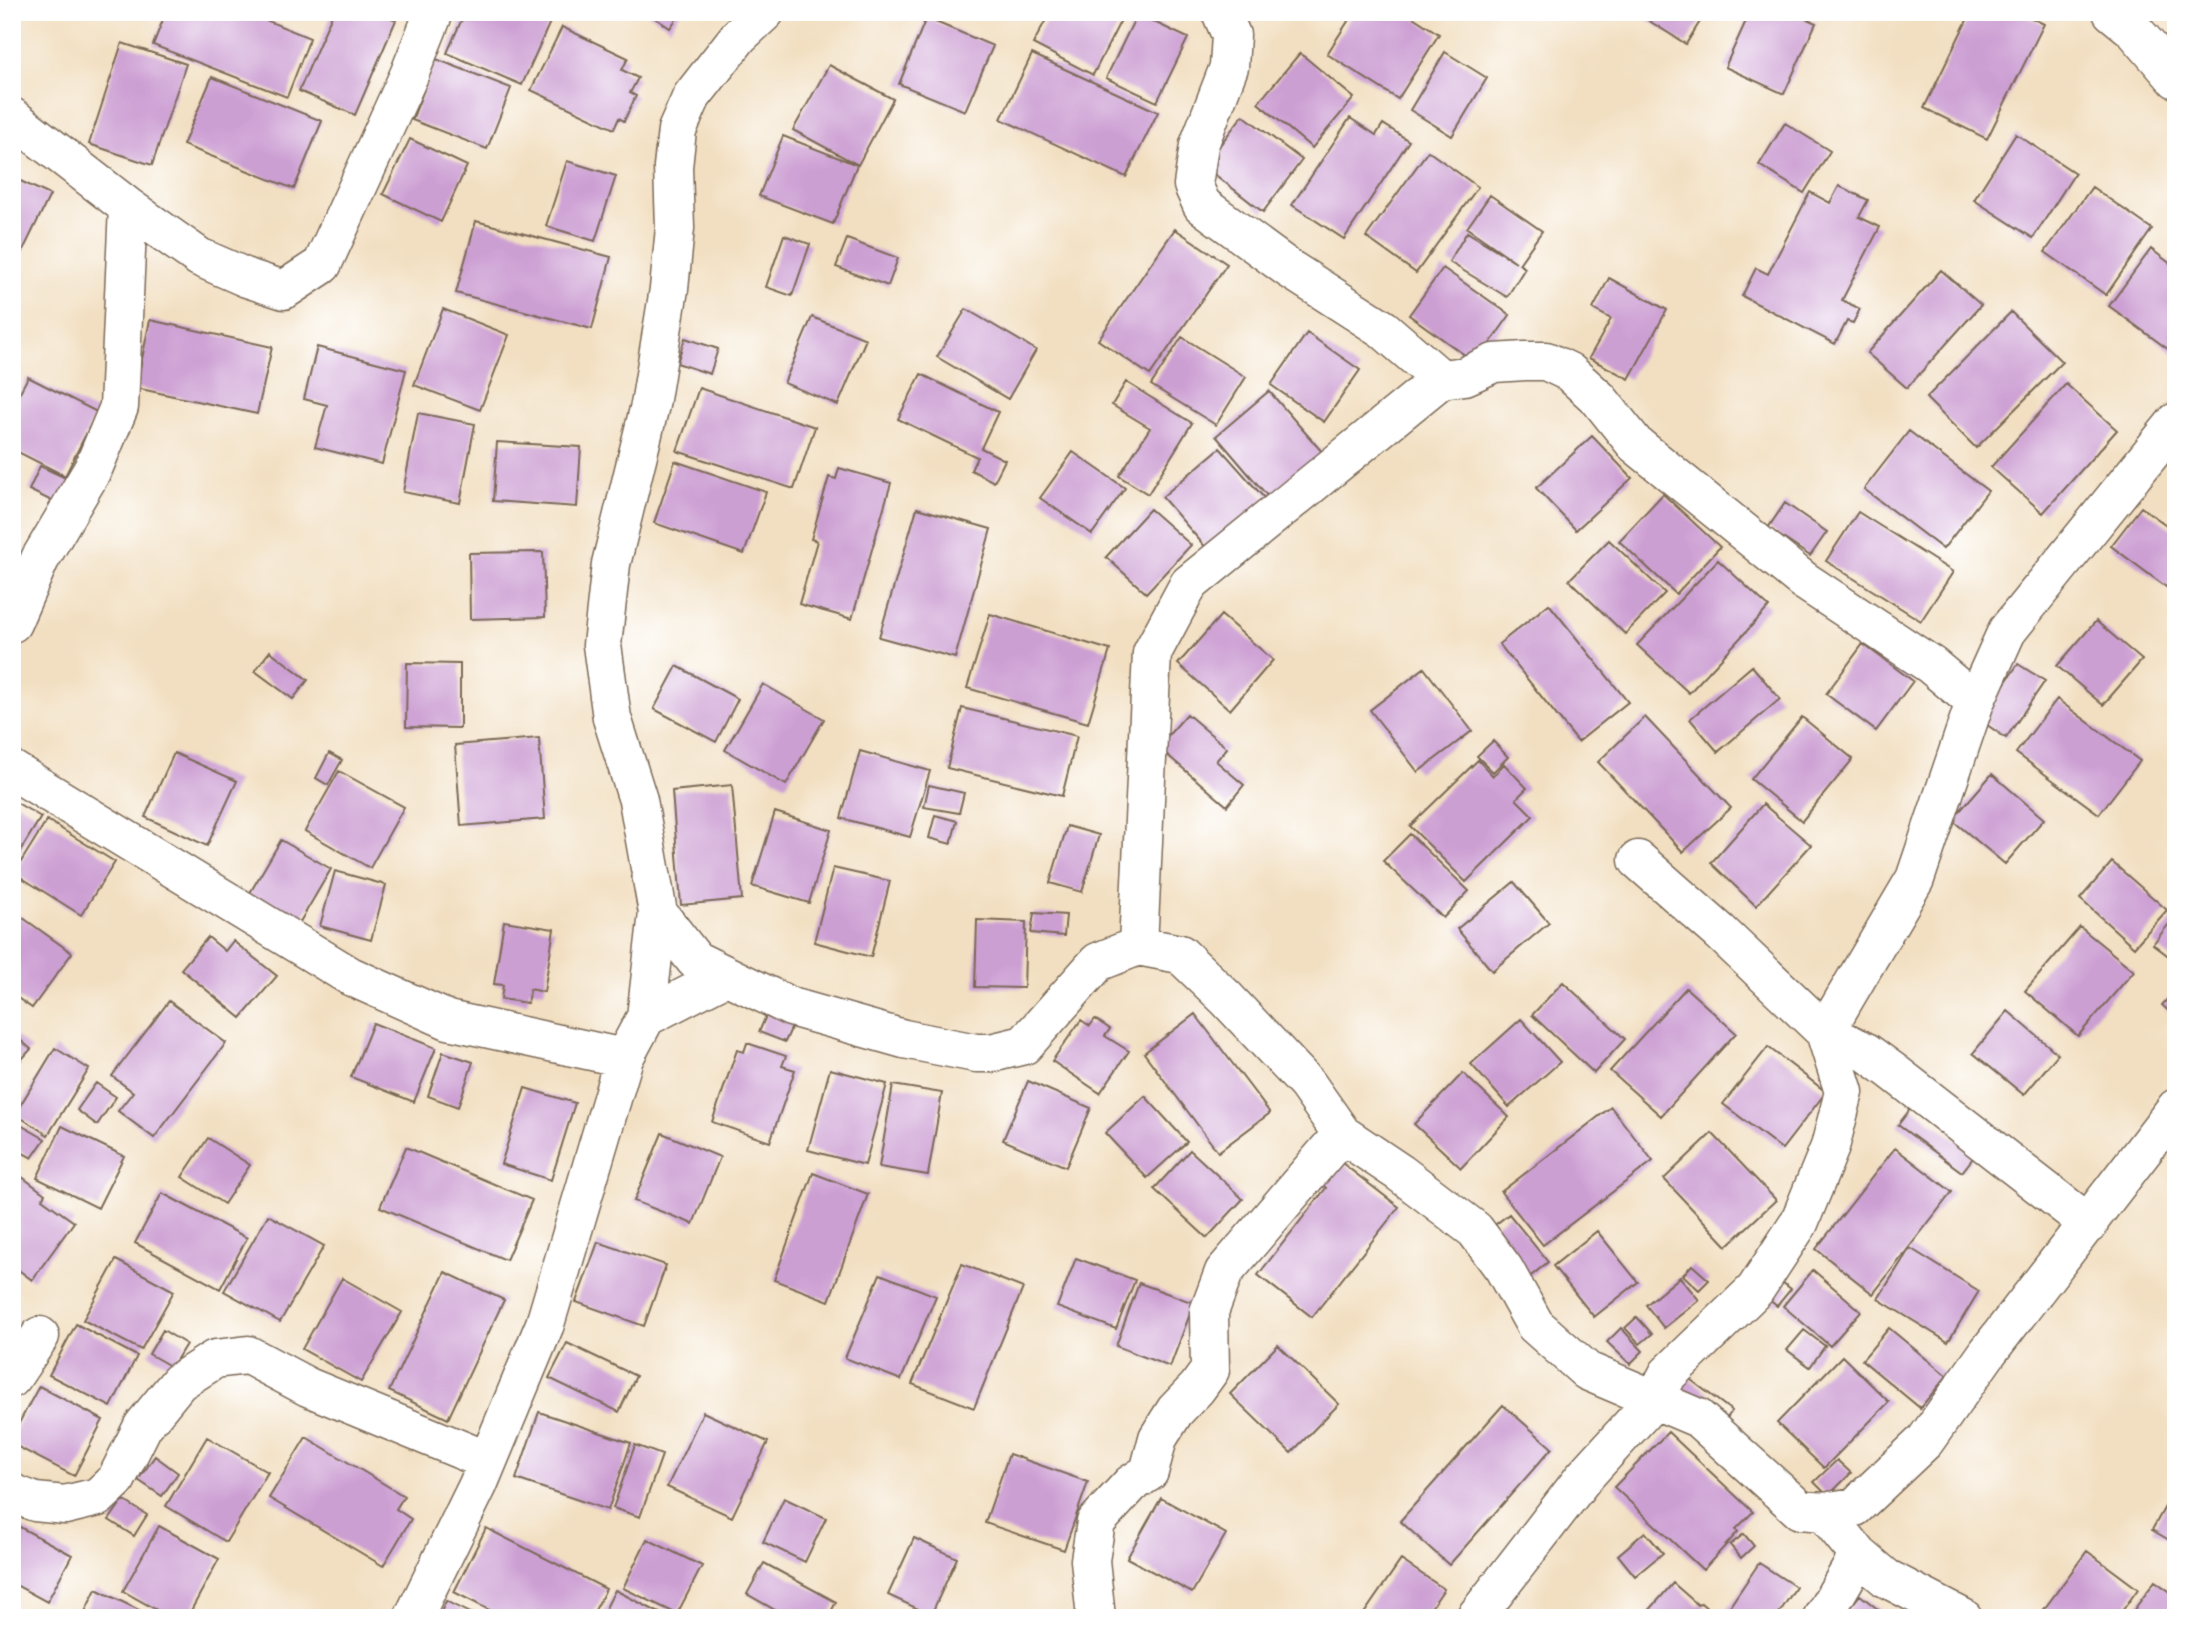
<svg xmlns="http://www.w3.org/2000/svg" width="2188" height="1630" viewBox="0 0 2188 1630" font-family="'Libre Caslon Text',serif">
<rect width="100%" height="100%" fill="#fff"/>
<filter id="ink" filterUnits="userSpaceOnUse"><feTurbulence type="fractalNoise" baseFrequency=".0143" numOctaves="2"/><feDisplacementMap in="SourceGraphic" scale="14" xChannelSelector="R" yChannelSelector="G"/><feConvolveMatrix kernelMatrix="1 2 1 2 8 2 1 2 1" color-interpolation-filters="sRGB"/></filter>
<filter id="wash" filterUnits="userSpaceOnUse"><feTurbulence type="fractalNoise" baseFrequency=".00686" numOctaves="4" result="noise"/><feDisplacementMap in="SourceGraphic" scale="28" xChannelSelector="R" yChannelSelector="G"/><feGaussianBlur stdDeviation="1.57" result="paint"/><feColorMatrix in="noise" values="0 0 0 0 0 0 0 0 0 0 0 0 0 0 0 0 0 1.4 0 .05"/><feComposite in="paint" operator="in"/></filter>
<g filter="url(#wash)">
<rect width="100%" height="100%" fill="#f2dfc1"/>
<g id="blocks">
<path fill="#cc9fd3" d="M166,12H246L310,38L287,97L153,45Z
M333,12H377L396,20L355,115L299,91Z
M465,12H528L550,22L522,85L447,53Z
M646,12H681L670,28Z
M1050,12H1125L1093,75L1033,44Z
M1354,12H1405L1439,34L1398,99L1327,54Z
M1635,12H1706L1686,44Z
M1750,12H1791L1816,23L1784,94L1725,67Z
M1971,12H2019L2044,24L1987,139L1924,108Z
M1137,14L1188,38L1157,102L1106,78Z
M926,18L993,46L965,111L899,84Z
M562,27L628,58L622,70L638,78L630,93L636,96L624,121L619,118L614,129L531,90Z
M122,43L186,64L152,165L89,144Z
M1445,52L1487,78L1452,136L1410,110Z
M1300,53L1354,98L1312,148L1258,103Z
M1032,54L1158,112L1126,177L1001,119Z
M436,59L511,88L487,149L412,120Z
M829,65L893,99L858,165L793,130Z
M212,77L322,121L294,189L183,145Z
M1243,115L1302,160L1263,212L1204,166Z
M1350,118L1376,135L1383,124L1409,141L1344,239L1292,205Z
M1785,123L1830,151L1804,193L1759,165Z
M2016,134L2075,173L2033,238L1974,200Z
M783,136L857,165L833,224L759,196Z
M410,139L467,166L441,222L383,194Z
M1428,151L1478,187L1416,273L1366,237Z
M567,161L616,176L595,241L546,226Z
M12,177L50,195L12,273Z
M1839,186L1868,200L1859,217L1880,227L1842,300L1860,309L1853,323L1847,321L1835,344L1742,296L1756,268L1768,274L1810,192L1830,203Z
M2092,187L2152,229L2106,295L2045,252Z
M1490,195L1542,231L1519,264L1525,268L1507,297L1449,262L1467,232L1516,262L1467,228Z
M476,221L611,257L592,329L456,293Z
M1175,229L1227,264L1150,375L1098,340Z
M784,235L810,244L792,296L766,287Z
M847,239L898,258L888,286L836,267Z
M2151,249L2176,268V355L2109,306Z
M1443,268L1510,315L1476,363L1409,315Z
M1941,270L1981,305L1907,388L1867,353Z
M1609,278L1667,310L1629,379L1589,358L1611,319L1593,309Z
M443,309L509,335L480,410L414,385Z
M966,309L1036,350L1008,399L937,357Z
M2011,312L2062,362L1976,448L1926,398Z
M812,317L866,339L838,405L784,383Z
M150,320L272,347L257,414L136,388Z
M1307,333L1360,370L1324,422L1271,385Z
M1182,337L1246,377L1216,425L1151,385Z
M685,338L718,349L710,374L677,363Z
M317,347L406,370L382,464L315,447L327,405L304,399Z
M921,374L998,412L981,448L1005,460L994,482L971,470L977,457L898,419Z
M28,377L97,412L65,476L12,449V407Z
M1126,382L1192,423L1148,494L1119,476L1150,428L1112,405Z
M2066,384L2117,430L2043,513L1991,467Z
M699,388L815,427L794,489L677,451Z
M1269,391L1323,453L1270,499L1216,436Z
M418,413L475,424L460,503L403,492Z
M1909,431L1988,491L1943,549L1864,489Z
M1592,436L1632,478L1576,530L1536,488Z
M497,442L581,447L577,507L493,501Z
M1220,448L1266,500L1208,550L1162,497Z
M1073,452L1125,488L1092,534L1040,498Z
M675,461L766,492L744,554L654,523Z
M40,466L72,481L60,505L29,490Z
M839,468L891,483L852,619L799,604L817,541L811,539L829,477L836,479Z
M1663,494L1720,547L1676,594L1619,541Z
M1785,503L1827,532L1810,556L1768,528Z
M2141,507L2176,532V579L2169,589L2111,546Z
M917,508L991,529L955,658L879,637Z
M1150,509L1191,545L1146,593L1106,557Z
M1858,512L1953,572L1921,621L1826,561Z
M1609,540L1665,593L1625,634L1569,580Z
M543,552L545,617L470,619L469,553Z
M1718,560L1769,607L1689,693L1637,645Z
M1549,604L1628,702L1578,742L1499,644Z
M990,614L1110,650L1088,723L967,688Z
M1221,615L1273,660L1230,710L1178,664Z
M2096,621L2142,660L2103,705L2057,666Z
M1863,644L1913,681L1876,731L1826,694Z
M270,651L308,680L293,699L255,671Z
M407,663L460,664V728L406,727Z
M2018,664L2045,681L2006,738L1980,720Z
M677,666L738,699L716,742L654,709Z
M1752,666L1780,699L1718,752L1690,719Z
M1424,668L1472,731L1418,772L1370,710Z
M763,684L824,719L786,785L725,750Z
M2057,699L2140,761L2099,814L2016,753Z
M962,708L1077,736L1062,796L947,768Z
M1187,714L1227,748L1216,761L1244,785L1227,806L1158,747Z
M1645,717L1731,808L1683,852L1598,762Z
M1802,717L1853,759L1802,821L1751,779Z
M539,738L545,819L461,826L455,745Z
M1493,741L1508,757L1493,772L1477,756Z
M860,751L930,771L910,837L841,818Z
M174,753L237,781L207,846L145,817Z
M329,753L342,760L328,785L316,778Z
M1478,760L1493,776L1504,764L1527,788L1516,799L1533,816L1466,882L1410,826Z
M339,771L404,807L370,868L305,831Z
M1992,774L2044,819L2005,864L1952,820Z
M732,785L742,899L681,905L672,791Z
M929,785L964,793L959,813L924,807Z
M12,800L41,817L12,864Z
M1763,804L1811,845L1756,906L1711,863Z
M775,812L831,830L809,903L752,886Z
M935,815L957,821L951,844L929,838Z
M47,820L115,862L81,915L14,873Z
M1067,826L1099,835L1082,892L1050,883Z
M1410,834L1469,891L1443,918L1383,861Z
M281,840L331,869L294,932L244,903Z
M2112,862L2167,910L2134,947L2080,899Z
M833,868L890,881L871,957L814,942Z
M335,871L386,885L371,940L320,926Z
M1514,882L1549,923L1492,971L1457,929Z
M12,910L72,953L32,1008L12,994Z
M1034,913L1066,915L1064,936L1031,933Z
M2176,915V962L2153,944Z
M977,920L1026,922L1024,988L975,987Z
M504,921L554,929L544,992L530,989L527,1003L501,999L503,985L494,984Z
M2080,927L2134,971L2078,1036L2025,991Z
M208,937L225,951L233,941L277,976L241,1018L181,969Z
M1563,982L1625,1039L1594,1073L1532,1015Z
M1686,988L1736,1033L1661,1116L1610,1071Z
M2171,995L2176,999V1018L2162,1005Z
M169,1001L226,1043L154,1138L118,1111L133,1092L112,1076Z
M768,1011L794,1022L785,1042L759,1032Z
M2008,1011L2058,1054L2024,1095L1973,1053Z
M1195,1014L1270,1113L1218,1152L1144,1053Z
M1095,1019L1110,1029L1105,1036L1129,1051L1100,1093L1052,1061L1081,1020L1090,1026Z
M1521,1019L1560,1062L1509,1107L1471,1064Z
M373,1023L436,1048L414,1102L351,1077Z
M12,1033L31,1049L12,1070Z
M747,1043L786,1056L782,1066L795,1070L770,1142L712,1122L737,1050L744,1052Z
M1768,1047L1826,1092L1782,1149L1723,1104Z
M55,1048L89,1069L48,1135L15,1114Z
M443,1052L473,1062L458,1107L428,1096Z
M830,1069L887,1084L865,1165L808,1150Z
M1463,1073L1509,1117L1461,1168L1414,1124Z
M1028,1081L1091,1108L1066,1167L1003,1140Z
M96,1083L116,1097L97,1125L77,1110Z
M893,1085L942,1093L928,1175L879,1167Z
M525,1088L575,1103L551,1180L501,1164Z
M1145,1096L1187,1142L1147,1178L1105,1133Z
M1611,1107L1653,1161L1543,1245L1501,1192Z
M1912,1107L1976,1154L1962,1172L1898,1125Z
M12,1120L45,1139L32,1158L12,1147Z
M62,1126L124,1156L98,1208L37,1178Z
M662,1133L720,1157L693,1224L634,1201Z
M1712,1133L1776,1200L1727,1246L1664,1179Z
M208,1138L250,1165L224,1204L182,1177Z
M406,1147L532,1200L506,1260L380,1207Z
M1895,1148L1952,1192L1873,1294L1816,1249Z
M1190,1150L1243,1199L1207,1238L1154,1189Z
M1333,1156L1399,1207L1312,1317L1258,1275L1326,1188L1315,1179Z
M14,1171L45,1194L42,1199L74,1222L32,1280L12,1265Z
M813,1173L868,1194L829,1301L774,1280Z
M162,1193L247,1238L220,1289L135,1243Z
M1509,1214L1548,1262L1526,1280L1486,1232Z
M268,1215L324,1246L280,1322L224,1291Z
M1597,1231L1638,1282L1594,1317L1553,1266Z
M598,1242L666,1265L644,1326L576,1302Z
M1910,1248L1979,1291L1948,1342L1878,1299Z
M1076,1258L1135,1280L1116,1329L1057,1307Z
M116,1260L174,1291L141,1350L83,1320Z
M962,1264L1023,1288L974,1408L912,1384Z
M1692,1265L1709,1280L1699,1290L1683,1275Z
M1813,1270L1861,1311L1830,1346L1783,1306Z
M445,1272L504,1300L448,1419L389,1391Z
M880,1274L936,1296L901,1380L845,1358Z
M1774,1276L1791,1289L1777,1306L1760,1293Z
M1680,1277L1699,1300L1664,1328L1646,1305Z
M342,1278L402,1312L361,1382L302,1349Z
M1139,1283L1194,1303L1170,1367L1116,1346Z
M1637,1317L1652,1334L1640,1344L1625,1328Z
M76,1324L137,1356L111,1407L49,1375Z
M1621,1328L1643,1351L1630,1364L1607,1342Z
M1889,1328L1947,1376L1920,1408L1862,1360Z
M163,1330L186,1344L172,1367L149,1354Z
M1804,1330L1825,1346L1810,1367L1787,1350Z
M567,1343L636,1376L619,1412L549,1378Z
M1278,1345L1339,1404L1291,1453L1230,1394Z
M1842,1356L1889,1402L1824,1468L1777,1423Z
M1687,1377L1732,1411L1719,1429L1674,1395Z
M39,1386L103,1420L74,1476L12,1444V1436Z
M1503,1405L1552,1448L1449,1565L1400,1521Z
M539,1412L631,1443L608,1510L516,1479Z
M703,1412L768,1442L732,1517L667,1487Z
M1668,1432L1753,1512L1736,1529L1738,1532L1703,1570L1614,1487Z
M207,1437L268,1472L226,1542L166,1506Z
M306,1437L404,1496L396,1509L411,1519L383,1566L269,1498Z
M635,1445L662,1455L640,1517L613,1508Z
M1009,1454L1088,1482L1064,1550L985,1523Z
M155,1456L178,1473L162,1496L138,1480Z
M1837,1460L1851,1473L1828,1496L1814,1482Z
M2176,1487V1544L2152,1530Z
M784,1498L826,1518L805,1562L763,1542Z
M1161,1498L1226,1534L1192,1593L1127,1558Z
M123,1500L147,1515L134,1536L109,1520Z
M16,1525L72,1555L47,1602L12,1583V1532Z
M159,1526L219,1559L187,1618H171L123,1591Z
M486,1528L606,1589L591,1618H505L454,1592Z
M1645,1532L1663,1553L1635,1576L1618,1555Z
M1744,1534L1754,1546L1741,1558L1730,1545Z
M914,1538L957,1558L931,1615L888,1595Z
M647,1539L702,1566L677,1614L623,1588Z
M2087,1551L2138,1589L2117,1618H2049L2042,1612Z
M1401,1560L1444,1589L1424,1618H1361Z
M764,1563L836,1602L828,1618H789L747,1594Z
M1759,1563L1796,1587L1776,1618H1722Z
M2155,1581L2176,1596V1618H2128Z
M1673,1583L1698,1605L1701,1603L1718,1618H1655L1648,1612Z
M96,1589L143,1612L140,1618H82Z
M615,1590L669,1618H601Z
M1860,1595L1889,1618H1842Z
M446,1601L480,1618H438Z"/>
</g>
</g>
<g filter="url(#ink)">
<use href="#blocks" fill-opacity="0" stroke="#7b6957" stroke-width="2"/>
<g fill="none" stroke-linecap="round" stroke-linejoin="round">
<defs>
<path id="minor" d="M765,12L739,36L692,96L677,130L673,167L675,228L669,289L650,405L611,564L602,645L612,718L638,800L658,913L695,960L791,1007L904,1039L976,1053H991L1024,1045L1098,962L1138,946L1180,954L1227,999L1307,1084L1342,1134L1400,1173L1475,1230L1504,1269L1535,1325L1587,1371L1698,1418L1800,1510L1824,1512L1855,1507L1925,1441L1988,1352L2176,1108
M1221,12L1231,35L1229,67L1199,145L1193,185L1202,205L1288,268L1383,329L1441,379L1465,376L1494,363L1525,361H1546L1569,372L1599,399L1635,444L1803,580L1931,665L1975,702
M2112,12L2133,29L2176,79
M12,117L128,207L199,257L247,278L284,290L322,265L409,75L434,12
M12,623L40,559L93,469L119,407L128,207
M12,770L350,976L448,1020L624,1058
M1638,860L1720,932L1825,1032L1866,1052L1892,1071L2089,1224
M1138,946L1152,653L1189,584L1441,379
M646,1017L726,976
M12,1378L40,1336
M12,1493L35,1502L65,1505L98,1497L116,1480L143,1426L179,1382L215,1359L248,1355L308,1387L488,1461
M1824,1512L1859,1555L1886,1578L1963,1618
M413,1618L478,1485L545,1324L624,1058L646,1017L658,913
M1096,1618L1090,1560L1096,1522L1131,1484L1149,1472L1158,1438L1175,1411L1197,1388L1210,1370L1209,1312L1224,1272L1342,1134
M1475,1618L1584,1477L1655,1399L1668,1374L1755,1290L1799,1223L1830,1147L1844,1092L1825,1032L1915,879L1975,702L2007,631L2176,422
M1822,1618L1859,1555"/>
</defs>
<use href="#minor" stroke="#7b6957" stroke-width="41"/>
<use href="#minor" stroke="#fff" stroke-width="38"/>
</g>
</g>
<rect width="2188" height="1630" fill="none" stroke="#fff" stroke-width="42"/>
</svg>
